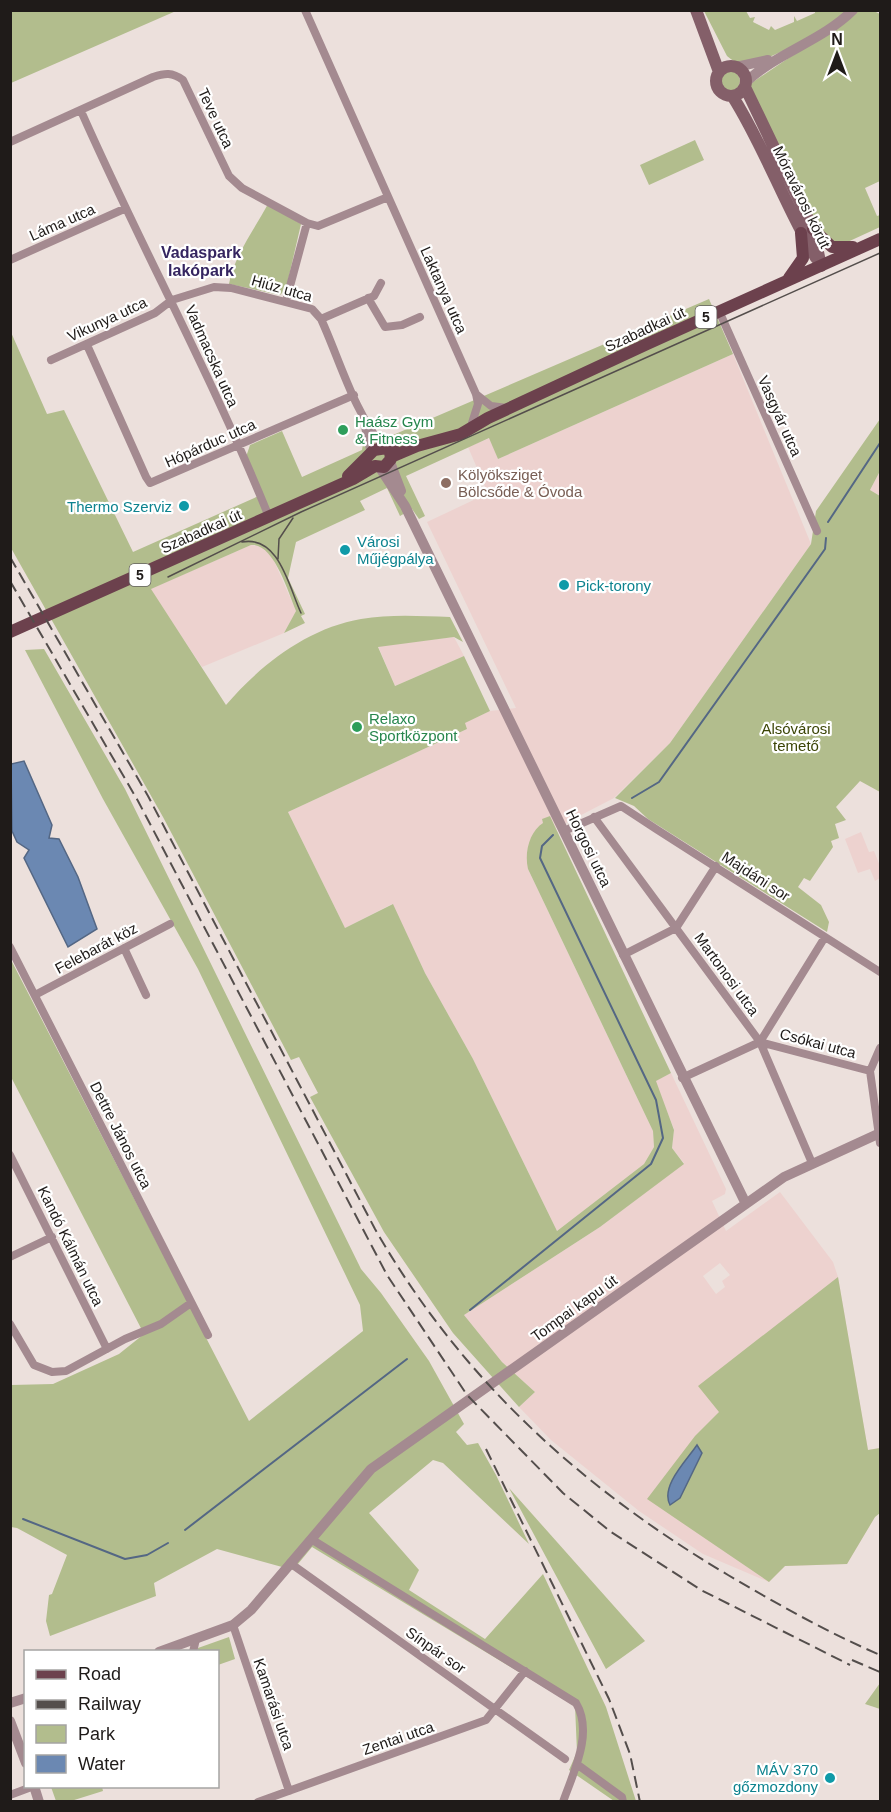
<svg xmlns="http://www.w3.org/2000/svg" width="891" height="1812" viewBox="0 0 891 1812" font-family="Arial,sans-serif">
<rect width="100%" height="100%" fill="#ece0dc"/>
<path fill="#edd2cf" fill-rule="evenodd" d="M733,354L811,544L670,743L614,798L556,828L550,816L542,820L544,823L537,828L528,869L653,1131L654,1147L644,1164L557,1231L473,1059L425,973L392,904L345,928L288,812L467,729L464,723L490,711L516,708L427,522L480,497L478,493L486,489L468,447L490,438L498,459Z
M880,471V496L870,490Z
M251,545L263,547L271,554L296,611L284,633L202,667L150,589Z
M454,637L464,656L395,686L378,646Z
M861,832L869,852L874,851L880,866V878L875,881L870,869L858,873L845,839Z
M671,1073L726,1189L725,1194L712,1201L726,1231L780,1192L833,1262L838,1277L868,1450L880,1448V1512L875,1517L847,1564L785,1566L769,1582L703,1554L639,1511L551,1440L519,1407L535,1392L502,1362L464,1315L600,1227L684,1163L672,1148L674,1129L655,1081ZM720,1263L730,1275L722,1281L725,1287L716,1294L703,1276Z"/>
<path fill="#b2bd8d" d="M11,10H176V11L11,83Z
M821,10L847,11C831,27 768,63 744,64C737,64 732,60 727,56L704,11H746L750,18L755,17L753,22L769,30L771,26L775,30L794,22V16L797,21L815,13V11Z
M858,11H874L880,14V181L865,188L877,216L880,215V227L841,245L821,233L751,94L750,84Z
M720 81a10 10 0 1 1 20 0a10 10 0 1 1-20 0Z
M695,140L704,160L649,185L640,165Z
M268,204L301,224L286,289L280,295L229,284C234,256 254,230 268,204Z
M709,299L733,354L498,459L489,438L406,476L425,516L419,519L412,509L400,516L387,488L360,501L365,510L296,542L288,578L305,614L301,616L305,623L284,633L296,611C288,592 274,543 251,545L151,589L226,705C260,665 308,628 361,619C390,614 420,616 450,617L463,642L454,637L378,647L395,686L464,656L490,711L465,723L467,729L288,812L345,928L393,904L425,973L473,1059L557,1231L644,1164L654,1147L653,1131L528,869C524,852 530,831 543,823L542,819L550,816L671,1073L656,1081L674,1130L672,1148L684,1164L600,1227L464,1315L502,1362L535,1392L519,1407L453,1333L384,1232L310,1097L318,1093L299,1057L291,1060L163,817L11,548L10,330L47,414L64,410L133,552L261,495L246,457L250,445L282,431L302,477L362,450L364,438L382,431L386,438Z
M880,419V471L870,490L880,496V792L860,781L836,807L846,820L835,824L839,838L831,841L833,847L810,881L804,878L798,887L821,905L829,922L827,932L648,819L634,806L615,798L670,743L811,544L816,511Z
M44,649L125,789L361,1269L381,1293L429,1361L464,1424L456,1432L467,1445L478,1443L496,1475L529,1544L443,1463L433,1460L369,1513L419,1570L409,1590L485,1639L543,1574L606,1707L636,1801H614L569,1770L577,1752L575,1706L312,1547L293,1570L217,1549L154,1583L156,1596L50,1636L46,1621L49,1595L52,1594L67,1555L17,1528L11,1527V1385L53,1384L119,1354L144,1334L11,1077L10,958L249,1421L363,1331L360,1305L198,969L103,799L25,650Z
M838,1277L868,1450L880,1448V1513L875,1517L847,1564L785,1566L769,1582L647,1499L695,1436L719,1412L698,1386Z
M509,1488L645,1641L606,1669Z
M229,1637L235,1659L218,1665V1652H197L198,1648Z
M880,1683V1709L865,1704Z
M51,1787H102L103,1791L71,1801H56Z"/>
<path fill="#6b88b2" stroke="#546784" stroke-width="1.5" d="M24,761L52,825L49,838L59,839L78,877L97,929L68,947L24,858L29,850L17,842L12,831L11,764Z
M697,1445L702,1453L680,1498L670,1505C660,1486 687,1460 697,1445Z"/>
<g fill="none" stroke-linecap="round" stroke-linejoin="round">
<path stroke="#546784" stroke-width="2" d="M828,522L880,443
M632,798L659,782L825,549L826,538
M470,1310L651,1164L663,1138L656,1100L540,858L542,846L553,835
M23,1519L125,1559L147,1555L168,1543
M185,1530L407,1359"/>
<path stroke="#a48a90" stroke-width="8" d="M305,10L476,394L478,404L472,423
M81,111C141,247 213,378 269,517
M10,142L153,77C165,73 172,72 183,80L229,176L242,188L307,223L318,226L388,197
M10,260L124,209
M368,298L385,327L402,325L420,317
M286,301L307,223
M719,311L817,531
M321,319L374,296L381,283
M87,345L146,477L150,483L354,395
M51,360L155,313L172,300L214,287L231,288L312,309L321,319C339,358 355,415 384,447
M476,394L491,406L507,408
M365,427L371,454
M594,817L760,1042L812,1163
M564,831L621,806L656,829L880,972
M10,947L208,1335
M124,948L146,995
M623,955L676,928L716,866
M35,995L170,924
M760,1042L870,1071
M880,1048L870,1071L880,1143
M682,1078L760,1042L825,937
M10,1155L107,1349
M10,1257L52,1237
M10,1324L34,1365L52,1372L66,1371L125,1339L161,1324L191,1303
M311,1539L576,1703C594,1733 573,1773 563,1802
M290,1563L565,1759
M233,1625L289,1791
M193,1652L196,1639
M578,1765L622,1797L623,1802
M10,1795L34,1786
M258,1802L486,1720L525,1671"/>
<path stroke="#a48a90" stroke-width="10" d="M736,67L768,60
M746,82C778,52 822,41 853,10
M390,462L401,491
M380,468L405,506L746,1204
M159,1652L233,1625L251,1610L371,1469L784,1177L880,1133
M10,1703L26,1698
M10,1721L26,1763
M34,1786L39,1802"/>
<path stroke="#845f69" stroke-width="12" d="M696,10L719,72
M716 81a15 15 0 1 1 30 0a15 15 0 1 1-30 0Z
M745,87L813,229L821,266
M733,97C765,148 785,206 816,258"/>
<path stroke="#6c414d" stroke-width="12" d="M813,229L832,247H853
M789,278L803,258L801,233
M391,457L417,446L461,434L488,418L647,344L880,239
M348,476L374,450L393,447
M10,632L353,479L375,466L384,467L391,459L390,452L387,448"/>
<path stroke="#544e4c" stroke-width="1.5" d="M242,542C279,535 289,587 301,613
M278,559L279,539L293,518
M168,577L301,512L880,253"/>
<path stroke="#544e4c" stroke-width="2" stroke-dasharray="12 6" stroke-linecap="butt" d="M10,557L148,796L375,1229C461,1379 580,1487 728,1575C777,1604 827,1632 880,1655
M10,581L138,801L387,1275L467,1395L563,1493L611,1532L701,1590L850,1665
M486,1449L609,1699L630,1754L640,1802
M852,1660L880,1672"/>
</g>
<g fill="#2e9e5b" stroke="#fff" stroke-width="2">
<circle cx="343" cy="430" r="6"/>
<circle cx="357" cy="727" r="6"/>
</g>
<circle fill="#8d6e63" stroke="#fff" stroke-width="2" cx="446" cy="483" r="6"/>
<g fill="#0f9aa8" stroke="#fff" stroke-width="2">
<circle cx="184" cy="506" r="6"/>
<circle cx="345" cy="550" r="6"/>
<circle cx="564" cy="585" r="6"/>
<circle cx="830" cy="1778" r="6"/>
</g>
<g text-anchor="middle" dominant-baseline="central" stroke-width="4.5" stroke-linejoin="round" paint-order="stroke">
<g fill="#fff" stroke="#625f5e" stroke-width="1.5">
<rect x="695.5" y="306" width="21" height="22" rx="4.5"/>
<rect x="129.5" y="564" width="21" height="22" rx="4.5"/>
</g>
<g font-size="14" font-weight="bold" fill="#1f1b19">
<text x="706" y="317">5</text>
<text x="140" y="575">5</text>
</g>
<g font-size="15" fill="#1f1b19" stroke="#fff">
<text transform="translate(216 118) rotate(65)">Teve utca</text>
<text transform="translate(802 197) rotate(64)">Móravárosi körút</text>
<text transform="translate(62 222) rotate(-24)">Láma utca</text>
<text transform="translate(282 288) rotate(16)">Hiúz utca</text>
<text transform="translate(444 290) rotate(66)">Laktanya utca</text>
<text transform="translate(107 319) rotate(-25)">Vikunya utca</text>
<text transform="translate(645 329) rotate(-25)">Szabadkai út</text>
<text transform="translate(212 356) rotate(66)">Vadmacska utca</text>
<text transform="translate(780 416) rotate(66)">Vasgyár utca</text>
<text transform="translate(210 443) rotate(-24)">Hópárduc utca</text>
<text transform="translate(201 531) rotate(-24)">Szabadkai út</text>
<text transform="translate(589 848) rotate(64)">Horgosi utca</text>
<text transform="translate(756 876) rotate(33)">Majdáni sor</text>
<text transform="translate(96 948) rotate(-28)">Felebarát köz</text>
<text transform="translate(727 974) rotate(54)">Martonosi utca</text>
<text transform="translate(818 1043) rotate(15)">Csókai utca</text>
<text transform="translate(121 1135) rotate(63)">Dettre János utca</text>
<text transform="translate(71 1246) rotate(64)">Kandó Kálmán utca</text>
<text transform="translate(574 1308) rotate(-36)">Tompai kapu út</text>
<text transform="translate(436 1650) rotate(35)">Sínpár sor</text>
<text transform="translate(274 1704) rotate(71)">Kamarási utca</text>
<text transform="translate(398 1738) rotate(-19)">Zentai utca</text>
</g>
<g font-size="15" fill="#27864d" stroke="#fff" text-anchor="start">
<text x="355" y="421">Haász Gym<tspan x="355" dy="17">&amp; Fitness</tspan></text>
<text x="369" y="718">Relaxo<tspan x="369" dy="17">Sportközpont</tspan></text>
</g>
<g font-size="15" fill="#785e54" stroke="#fff" text-anchor="start">
<text x="458" y="474">Kölyöksziget<tspan x="458" dy="17">Bölcsőde &amp; Óvoda</tspan></text>
</g>
<g font-size="15" fill="#0d838f" stroke="#fff" text-anchor="end">
<text x="172" y="506">Thermo Szerviz</text>
<text x="357" y="541" text-anchor="start">Városi<tspan x="357" dy="17">Műjégpálya</tspan></text>
<text x="576" y="585" text-anchor="start">Pick-torony</text>
<text x="818" y="1769">MÁV 370<tspan x="818" dy="17">gőzmozdony</tspan></text>
</g>
<g font-size="15" fill="#3b4405" stroke="#fff">
<text x="796" y="728">Alsóvárosi<tspan x="796" dy="17">temető</tspan></text>
</g>
<g font-size="16" font-weight="bold" fill="#352560" stroke="#fff">
<text x="201" y="252">Vadaspark<tspan x="201" dy="18">lakópark</tspan></text>
</g>
</g>
<rect width="891" height="1812" fill="none" stroke="#1f1b19" stroke-width="24"/>
<rect x="24" y="1650" width="195" height="138" fill="#ffffff" stroke="#a5a4a3" stroke-width="1.5"/>
<rect x="36" y="1670" width="30" height="9" fill="#6c414d" stroke="#a5a4a3" stroke-width="1.5"/>
<text x="78" y="1680" font-size="18" fill="#1f1b19">Road</text>
<rect x="36" y="1700" width="30" height="9" fill="#544e4c" stroke="#a5a4a3" stroke-width="1.5"/>
<text x="78" y="1710" font-size="18" fill="#1f1b19">Railway</text>
<rect x="36" y="1725" width="30" height="18" fill="#b2bd8d" stroke="#a5a4a3" stroke-width="1.5"/>
<text x="78" y="1740" font-size="18" fill="#1f1b19">Park</text>
<rect x="36" y="1755" width="30" height="18" fill="#6b88b2" stroke="#a5a4a3" stroke-width="1.5"/>
<text x="78" y="1770" font-size="18" fill="#1f1b19">Water</text>
<g transform="translate(837 54)" stroke="#ffffff" stroke-width="4.5" paint-order="stroke">
<path d="M0-4.5L10 22L0 15L-10 22Z" fill="#1f1b19"/>
<text y="-9" font-size="16" font-weight="bold" text-anchor="middle" fill="#1f1b19">N</text>
</g>
</svg>
